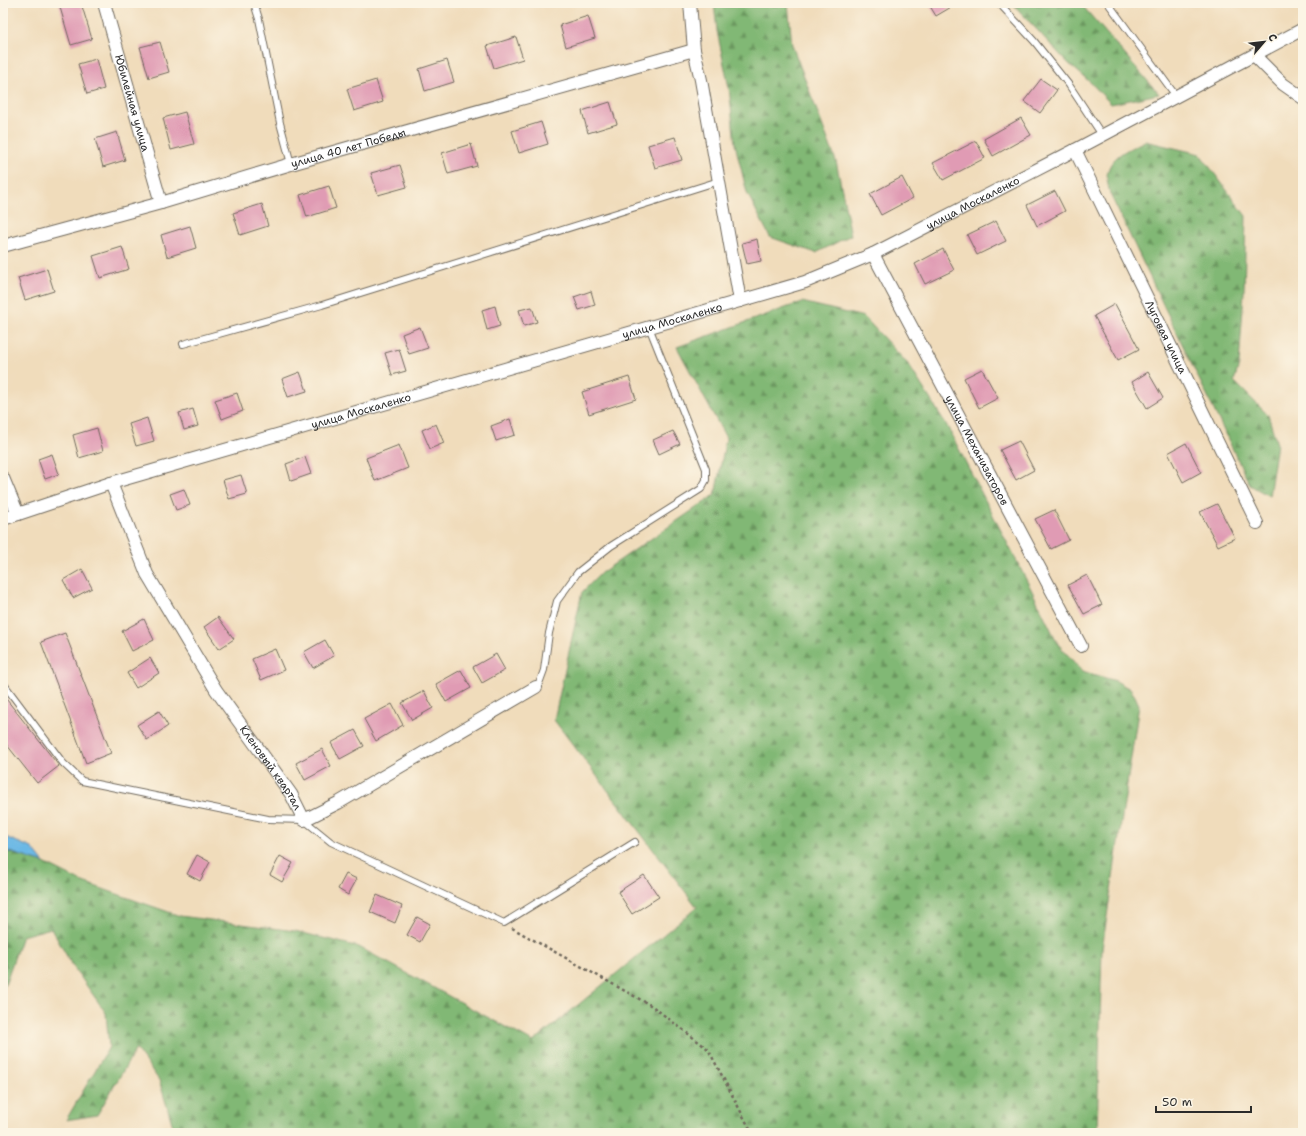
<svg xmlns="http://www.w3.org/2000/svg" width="1306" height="1136" viewBox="0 0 1306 1136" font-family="'Shantell Sans',sans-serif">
<defs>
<pattern id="forest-firs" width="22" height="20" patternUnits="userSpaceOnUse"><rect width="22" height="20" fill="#81b874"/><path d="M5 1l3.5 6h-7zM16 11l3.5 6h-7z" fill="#6a965f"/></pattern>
</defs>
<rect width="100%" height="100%" fill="#fcf5e5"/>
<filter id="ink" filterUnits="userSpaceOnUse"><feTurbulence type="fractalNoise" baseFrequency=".025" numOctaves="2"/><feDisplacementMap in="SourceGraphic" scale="8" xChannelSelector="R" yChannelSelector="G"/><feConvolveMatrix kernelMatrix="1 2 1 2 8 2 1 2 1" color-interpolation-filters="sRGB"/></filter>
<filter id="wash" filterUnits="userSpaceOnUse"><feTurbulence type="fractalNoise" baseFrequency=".012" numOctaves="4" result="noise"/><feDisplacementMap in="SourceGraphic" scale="16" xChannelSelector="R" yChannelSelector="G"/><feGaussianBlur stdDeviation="0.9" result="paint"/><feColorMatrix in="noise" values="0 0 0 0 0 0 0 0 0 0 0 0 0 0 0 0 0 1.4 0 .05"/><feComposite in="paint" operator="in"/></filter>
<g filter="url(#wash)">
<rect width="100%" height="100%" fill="#f0dcbb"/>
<path fill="url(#forest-firs)" stroke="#567250" d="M714,3H788L792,45L836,161L851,235L816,253L770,237L747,193L735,144L729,88L717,31Z
M1012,3H1080L1159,94L1111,104L1091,83L1067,62Z
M1145,141L1200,154L1246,216L1244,292L1239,365L1234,381L1268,415L1277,444L1269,496L1250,485L1110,194C1109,189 1107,182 1107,176C1109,156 1129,149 1145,141Z
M802,302L864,317L908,364L946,424L1031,589L1058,644L1082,671L1116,681L1130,689L1135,696L1139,705L1102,949L1097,1133H175L159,1080L136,1049L97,1115L66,1120L109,1047L106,1013L72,965L51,928L22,936L3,990V850L44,863L80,881L180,916L295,931L359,947L533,1042L697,907L554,720L582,592L601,573L715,495L726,438L677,347Z"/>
<path fill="#6bb8e5" stroke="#4b7288" d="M3,836L32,848L44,863L3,850Z"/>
<g id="blocks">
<path fill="#e09bb4" d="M62,3H81L92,39L71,45L59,4Z
M128,3H138L129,6Z
M928,3H951L953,6L936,16Z
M588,16L595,38L566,47L560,25Z
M516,37L523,59L494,68L487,46Z
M160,42L169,72L149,78L140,47Z
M96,59L104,89L87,94L78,64Z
M447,60L454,82L425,91L419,69Z
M1041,79L1057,90L1040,113L1024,101Z
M376,80L383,102L354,111L347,89Z
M610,102L617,124L588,133L582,111Z
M185,112L194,144L171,150L163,118Z
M1021,118L1031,135L993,156L984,139Z
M541,122L548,144L519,153L512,131Z
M117,132L125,160L103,167L95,139Z
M675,137L682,160L655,168L648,145Z
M976,141L985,158L943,180L933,163Z
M471,144L477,166L448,174L442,153Z
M400,165L407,187L378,195L371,173Z
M902,177L913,198L881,215L870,194Z
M329,186L336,208L307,217L300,195Z
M1055,191L1065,211L1037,226L1027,205Z
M262,204L268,226L240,235L233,213Z
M996,221L1006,241L977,255L967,235Z
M190,226L196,248L167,257L161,235Z
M757,239L761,261L747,264L742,243Z
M122,247L129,269L100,278L93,256Z
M943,249L954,270L925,284L915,264Z
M47,269L54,291L25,300L18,278Z
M591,291L595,305L579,310L574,297Z
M1115,304L1139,349L1118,360L1094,316Z
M495,306L500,326L487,330L482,310Z
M532,307L537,322L524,326L519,310Z
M420,327L428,348L409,354L402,334Z
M399,349L406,371L392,375L385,353Z
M982,369L998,398L979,408L964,378Z
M300,372L307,391L288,397L282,379Z
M1148,372L1163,398L1147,408L1132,382Z
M629,377L636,399L589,414L582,392Z
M237,393L243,411L222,419L215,400Z
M193,409L198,426L184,430L179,413Z
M147,418L154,441L136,446L129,424Z
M510,419L515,435L496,441L491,426Z
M436,424L444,443L430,449L422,430Z
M97,428L103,451L79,458L73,435Z
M673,431L680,444L659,454L653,440Z
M1019,441L1034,470L1016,480L1000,450Z
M1186,443L1201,472L1183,482L1168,453Z
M399,445L408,468L375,481L366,458Z
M52,454L59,474L45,479L38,459Z
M305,457L311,474L291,481L286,464Z
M241,475L247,494L229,499L223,480Z
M184,489L190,505L176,510L170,494Z
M1217,504L1235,538L1218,546L1200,512Z
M1054,510L1069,540L1051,549L1035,519Z
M82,569L92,588L73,598L63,580Z
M1087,575L1102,605L1084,614L1068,585Z
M218,617L234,639L219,649L204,627Z
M144,619L154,640L132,651L122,631Z
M65,633L111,753L86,763L41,642Z
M325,640L334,656L313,668L304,652Z
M275,649L284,670L261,680L252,659Z
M496,654L505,670L482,683L473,667Z
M150,658L159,673L136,688L127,673Z
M461,670L471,688L446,702L436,684Z
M424,691L433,708L412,720L402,703Z
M3,695L59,766L37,783L3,740Z
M392,704L403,725L376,741L364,719Z
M159,711L168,726L147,740L137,725Z
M355,730L364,746L340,759L331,743Z
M322,749L331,766L305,780L296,763Z
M197,855L210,862L200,881L187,874Z
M280,856L293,863L282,882L270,875Z
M346,874L357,879L348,895L338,889Z
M644,875L659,897L632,914L618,892Z
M377,895L402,906L395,923L370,912Z
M417,917L430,924L420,942L407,935Z
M3,1123L10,1133H3Z"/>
</g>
</g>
<g filter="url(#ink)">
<use href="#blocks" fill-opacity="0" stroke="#70695d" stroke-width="1"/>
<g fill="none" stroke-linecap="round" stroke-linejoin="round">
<defs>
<path id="lane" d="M254,3L259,19L280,123L291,164
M999,3L1034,41L1069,85L1102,135
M1108,3L1176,96
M183,344L322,305L719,181
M3,683L63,763L82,781L268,819L304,820L331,842L504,923L635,842
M536,687L540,681L544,670L549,633L557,601L578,572L611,546L701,489L706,480V469L649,327"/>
<g id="street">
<path id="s1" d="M104,3L161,203"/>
<path d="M690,3L694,50L701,80L740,301"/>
<path d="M1254,55L1283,84L1303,98"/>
<path id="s2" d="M1075,150L1257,523"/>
<path id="s3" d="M3,246L161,203L291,164L694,50"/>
<path id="s4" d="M873,254L1081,646"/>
<path d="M3,478L18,514"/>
<path id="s5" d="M111,483L147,574L216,690L291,794L304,820L338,803L536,687"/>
<path id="s6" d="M3,519L111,483L805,282L873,254L1075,150L1303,29"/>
</g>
</defs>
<use href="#lane" stroke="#70695d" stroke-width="8"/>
<use href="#street" stroke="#70695d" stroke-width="14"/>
<path stroke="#70695d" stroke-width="2.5" stroke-dasharray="3 3" stroke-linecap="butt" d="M512,928L652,1006L708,1049L752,1133"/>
<use href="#lane" stroke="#fff" stroke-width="6"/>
<use href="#street" stroke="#fff" stroke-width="12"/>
</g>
</g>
<g text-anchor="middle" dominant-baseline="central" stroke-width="3.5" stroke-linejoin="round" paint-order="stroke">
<g font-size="11" fill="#2b2b2b" stroke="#fcf5e5">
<text stroke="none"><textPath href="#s1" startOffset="104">Юбилейная улица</textPath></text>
<text stroke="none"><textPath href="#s3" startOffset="359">улица 40 лет Победы</textPath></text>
<text stroke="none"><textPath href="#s6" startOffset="1022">улица Москаленко</textPath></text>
<text stroke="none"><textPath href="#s6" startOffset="698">улица Москаленко</textPath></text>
<text stroke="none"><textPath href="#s2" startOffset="208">Луговая улица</textPath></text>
<text stroke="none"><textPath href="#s6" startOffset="374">улица Москаленко</textPath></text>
<text stroke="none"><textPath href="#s4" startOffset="222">улица Механизаторов</textPath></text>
<text stroke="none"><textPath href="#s5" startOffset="328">Кленовый квартал</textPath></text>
</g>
</g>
<rect width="1306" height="1136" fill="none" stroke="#fcf5e5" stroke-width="16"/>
<g transform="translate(1264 42) rotate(62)" stroke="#fcf5e5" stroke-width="3" paint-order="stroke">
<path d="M0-3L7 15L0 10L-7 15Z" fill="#2b2b2b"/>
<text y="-6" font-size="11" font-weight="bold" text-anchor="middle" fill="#2b2b2b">С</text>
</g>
<path d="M1156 1106v6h95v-6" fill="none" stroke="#2b2b2b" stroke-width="2"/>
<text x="1162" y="1106" font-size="12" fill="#2b2b2b" stroke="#fcf5e5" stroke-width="3" paint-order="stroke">50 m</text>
</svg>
